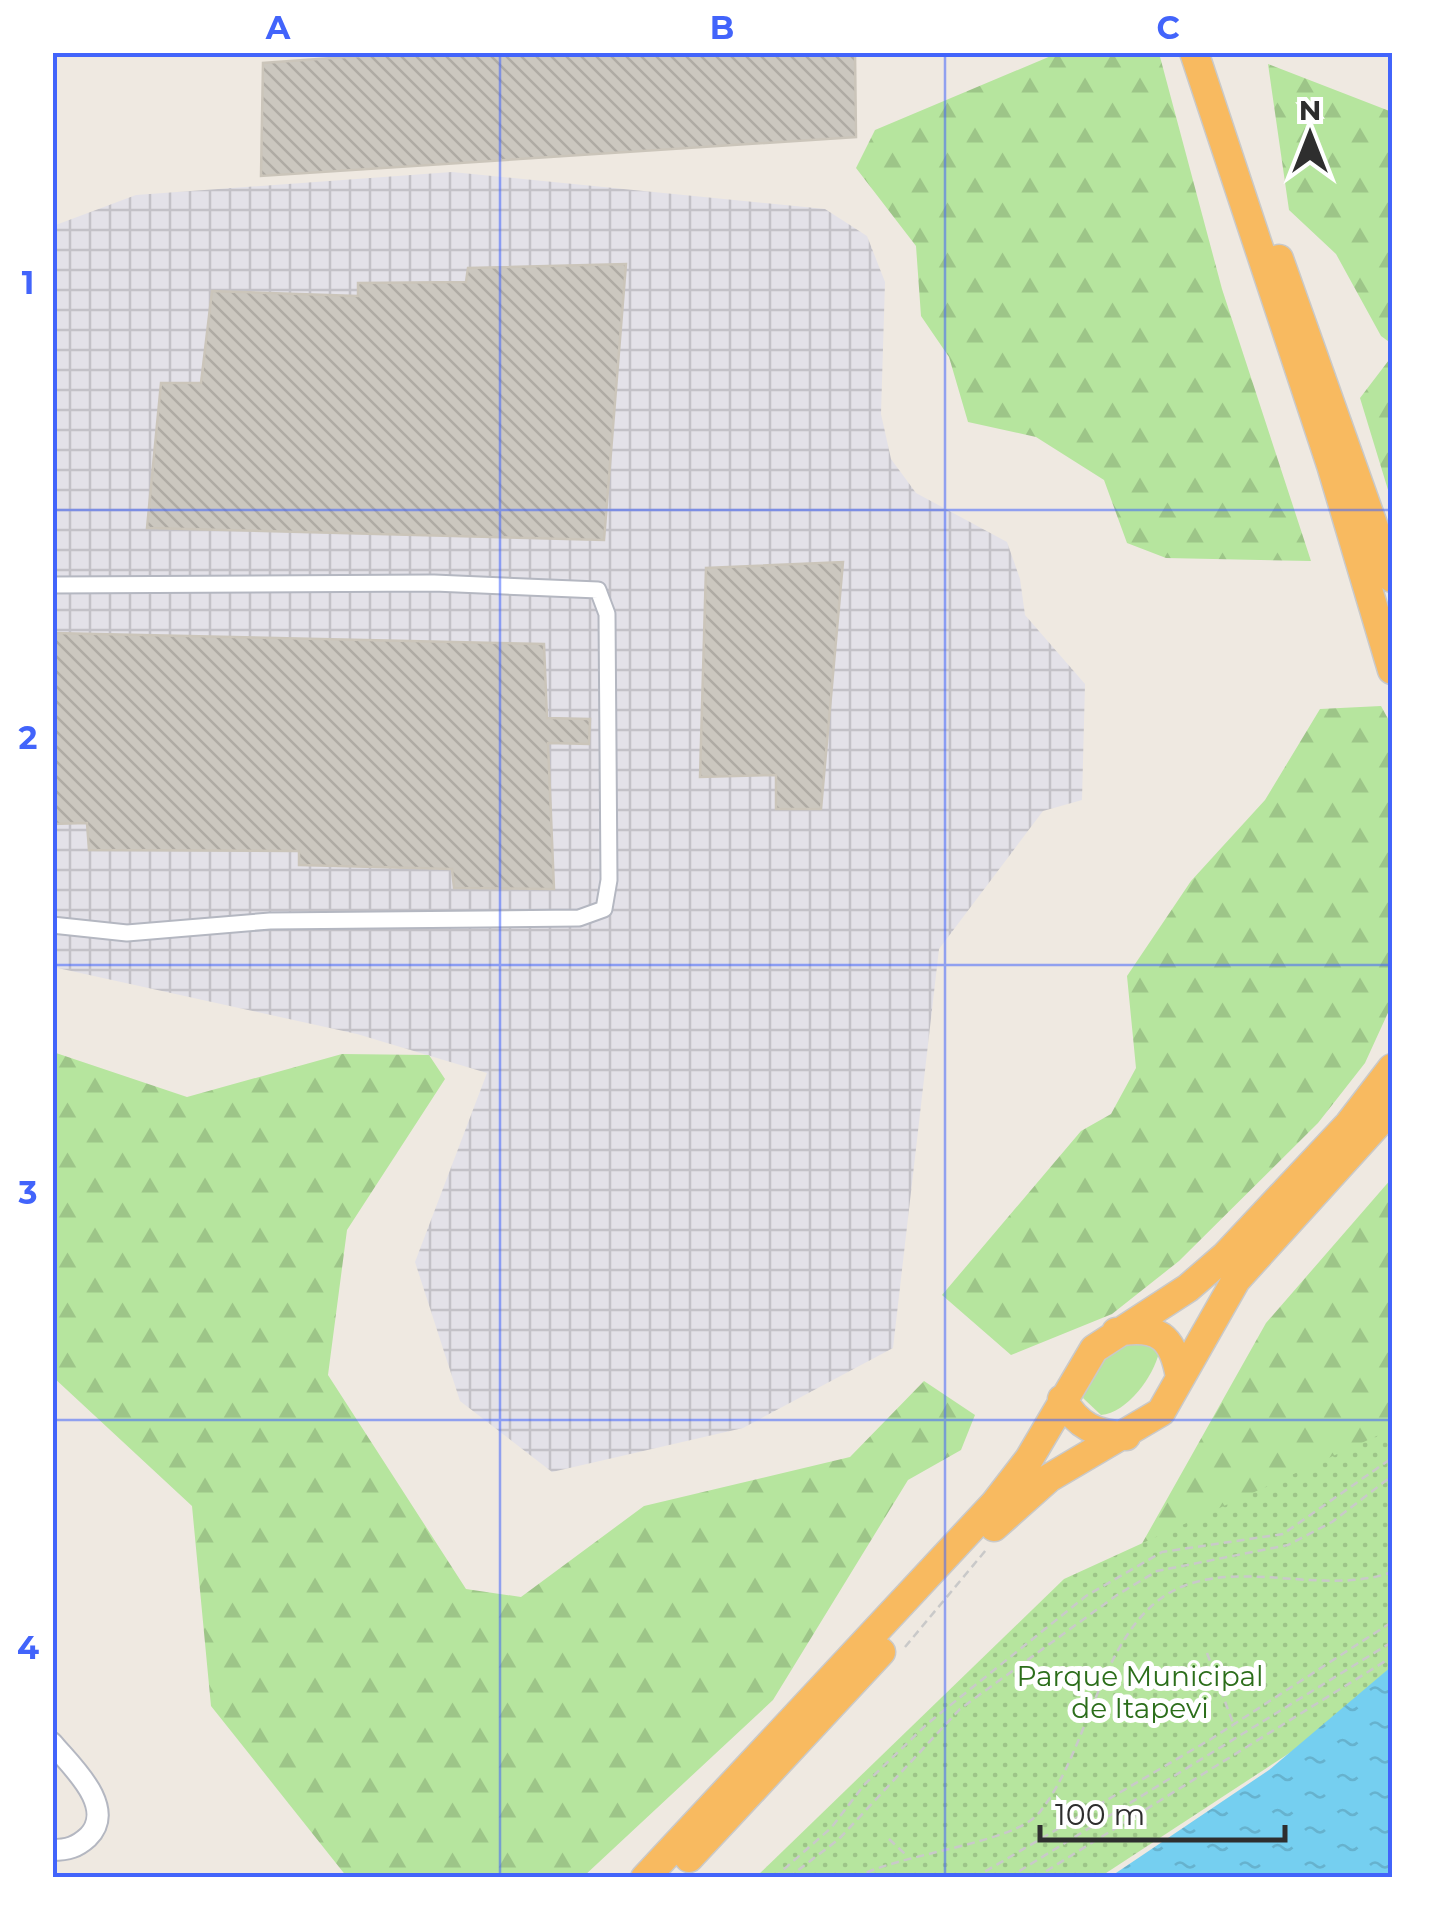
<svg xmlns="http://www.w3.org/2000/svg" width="1445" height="1930" viewBox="0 0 1445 1930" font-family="Montserrat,sans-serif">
<defs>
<pattern id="industrial-grid" width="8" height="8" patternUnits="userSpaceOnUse" patternTransform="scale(2.5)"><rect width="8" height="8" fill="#e3e1e8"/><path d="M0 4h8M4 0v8" fill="none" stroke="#c3c1c7"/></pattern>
<pattern id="forest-firs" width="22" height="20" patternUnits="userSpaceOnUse" patternTransform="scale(2.5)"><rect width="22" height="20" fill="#b6e59e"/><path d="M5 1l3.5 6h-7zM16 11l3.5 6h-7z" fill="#9dc588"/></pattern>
<pattern id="park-dots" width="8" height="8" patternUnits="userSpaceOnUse" patternTransform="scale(2.5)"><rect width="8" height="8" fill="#b6e59e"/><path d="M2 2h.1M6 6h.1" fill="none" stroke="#9dc588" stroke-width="1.8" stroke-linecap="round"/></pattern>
<pattern id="water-ripples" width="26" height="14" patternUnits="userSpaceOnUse" patternTransform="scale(2.5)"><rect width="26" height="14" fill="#75cff0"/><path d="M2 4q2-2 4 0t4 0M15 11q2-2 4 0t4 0" fill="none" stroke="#66b2ce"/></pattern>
<pattern id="building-back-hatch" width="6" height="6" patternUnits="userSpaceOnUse" patternTransform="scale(2.5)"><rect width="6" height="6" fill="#cbc7bf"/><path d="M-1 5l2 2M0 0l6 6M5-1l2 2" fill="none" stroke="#afaba4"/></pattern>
</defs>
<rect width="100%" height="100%" fill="#efe9e1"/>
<path fill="url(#industrial-grid)" d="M452,172L825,209L867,236L885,282L881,414L891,459L916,493L1007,542L1020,579L1025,615L1085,684L1082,800L1043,811L939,949L893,1348L743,1428L552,1472L460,1401L415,1262L487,1073L357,1034L53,967V226L136,195Z"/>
<path fill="#b6e59e" d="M1142,1338L1159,1352C1154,1376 1127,1413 1101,1415L1083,1398C1091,1368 1113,1347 1142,1338Z"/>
<path fill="url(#forest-firs)" d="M1058,53H1159L1222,289L1311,561L1166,558L1127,543L1104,480L1036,437L968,422L949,357L921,316L916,246L856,168L875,130Z
M1268,64L1392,112V344L1381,336L1336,254L1289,210Z
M1392,356V503L1360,398Z
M1381,706L1392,726V1004L1365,1063L1318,1123L1179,1261L1112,1314L1011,1355L942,1295L1081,1131L1111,1114L1136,1068L1127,976L1191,881L1265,800L1320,709Z
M53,1052L187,1097L342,1054L429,1055L445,1079L347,1230L328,1375L466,1589L521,1597L644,1506L850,1457L924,1381L975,1415L961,1450L908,1480L773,1700L583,1877H347L211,1706L192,1506L53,1377Z
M1392,1178V1445L1135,1556L1266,1323Z"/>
<path fill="url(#park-dots)" d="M1392,1429V1686L1100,1877L755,1878L1064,1579Z"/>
<path fill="url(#water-ripples)" d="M1392,1666V1877H1110L1269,1770Z"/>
<path fill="url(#building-back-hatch)" stroke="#cbc5ba" stroke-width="2.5" d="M416,52H855L856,137L261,176L263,63Z
M626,264L604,540L147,528L161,383H201L212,291L358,296V283L466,282L468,268Z
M843,562L821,809H776V775L700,777L706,568Z
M52,633L544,644L547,718L590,719L589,744L548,743L554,889L454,888L452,869L299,865V851L89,850L87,823L52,824Z"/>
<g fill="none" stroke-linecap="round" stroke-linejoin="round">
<defs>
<path id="minor" d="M52,585L434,583L598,590L607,614L609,880L604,909L579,918L270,921L127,933L52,925"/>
<path id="tertiary" d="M52,1743C70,1765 118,1807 88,1837C77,1847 68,1850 52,1850"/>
<path id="trunk" d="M1194,52L1331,465L1392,670
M1279,259L1392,578
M1116,1332C1158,1325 1173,1336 1180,1377
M1062,1399C1078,1426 1095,1434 1126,1436
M994,1527L1049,1478L1161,1412L1236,1280L1392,1108
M689,1858L881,1652
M645,1878L995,1503L1029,1459L1094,1349L1188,1288L1225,1256L1349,1124L1392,1068"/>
</defs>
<use href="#minor" stroke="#b4b7c1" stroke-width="19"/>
<use href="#tertiary" stroke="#b4b7c1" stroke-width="24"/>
<use href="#trunk" stroke="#c9c9c9" stroke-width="31"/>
<path stroke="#c9c9c9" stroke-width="2.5" stroke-dasharray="8 5" stroke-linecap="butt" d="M905,1647L986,1550
M1207,1653L1233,1723
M889,1839L906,1855
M774,1878L831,1828L864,1785L927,1724L1086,1596L1162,1552L1283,1534L1392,1458
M788,1878L839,1839L960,1709L1117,1595L1157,1571L1288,1545L1332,1522L1392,1476
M855,1878C900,1853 1013,1844 1039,1813C1093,1747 1101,1613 1189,1584C1253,1563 1328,1595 1392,1572
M974,1878L1211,1739L1392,1622
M1008,1878L1392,1642
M1035,1878L1392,1657"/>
<use href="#minor" stroke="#fff" stroke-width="15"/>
<use href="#tertiary" stroke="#fff" stroke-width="20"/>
<use href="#trunk" stroke="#f8ba60" stroke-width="28"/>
</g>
<path fill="none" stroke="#4264fb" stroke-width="2.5" stroke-opacity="0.55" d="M500,52V1878M945,52V1878M52,510H1392M52,965H1392M52,1420H1392"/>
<g text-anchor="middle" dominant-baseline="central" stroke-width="10" stroke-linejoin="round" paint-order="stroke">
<g font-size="28" fill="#2c6e1b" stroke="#fff">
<text x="1140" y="1676">Parque Municipal<tspan x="1140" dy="32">de Itapevi</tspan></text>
</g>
</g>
<rect width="1445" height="1930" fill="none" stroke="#ffffff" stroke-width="110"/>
<g transform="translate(1310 135)" stroke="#ffffff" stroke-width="8" paint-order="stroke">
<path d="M0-8L18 38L0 25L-18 38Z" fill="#2e2e2e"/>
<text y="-15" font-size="28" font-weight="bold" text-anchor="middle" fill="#2e2e2e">N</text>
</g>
<path d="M1040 1825v15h245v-15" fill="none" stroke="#2e2e2e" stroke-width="5"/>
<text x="1055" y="1825" font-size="30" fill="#2e2e2e" stroke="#ffffff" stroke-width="8" paint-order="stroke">100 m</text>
<rect x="55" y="55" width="1335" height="1820" fill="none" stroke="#4264fb" stroke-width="4"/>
<g font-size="32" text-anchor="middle" font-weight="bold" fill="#4264fb">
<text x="278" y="39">A</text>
<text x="722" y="39">B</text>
<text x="1168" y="39">C</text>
<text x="28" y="294">1</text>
<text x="28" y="749">2</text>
<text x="28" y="1204">3</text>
<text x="28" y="1659">4</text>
</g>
</svg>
